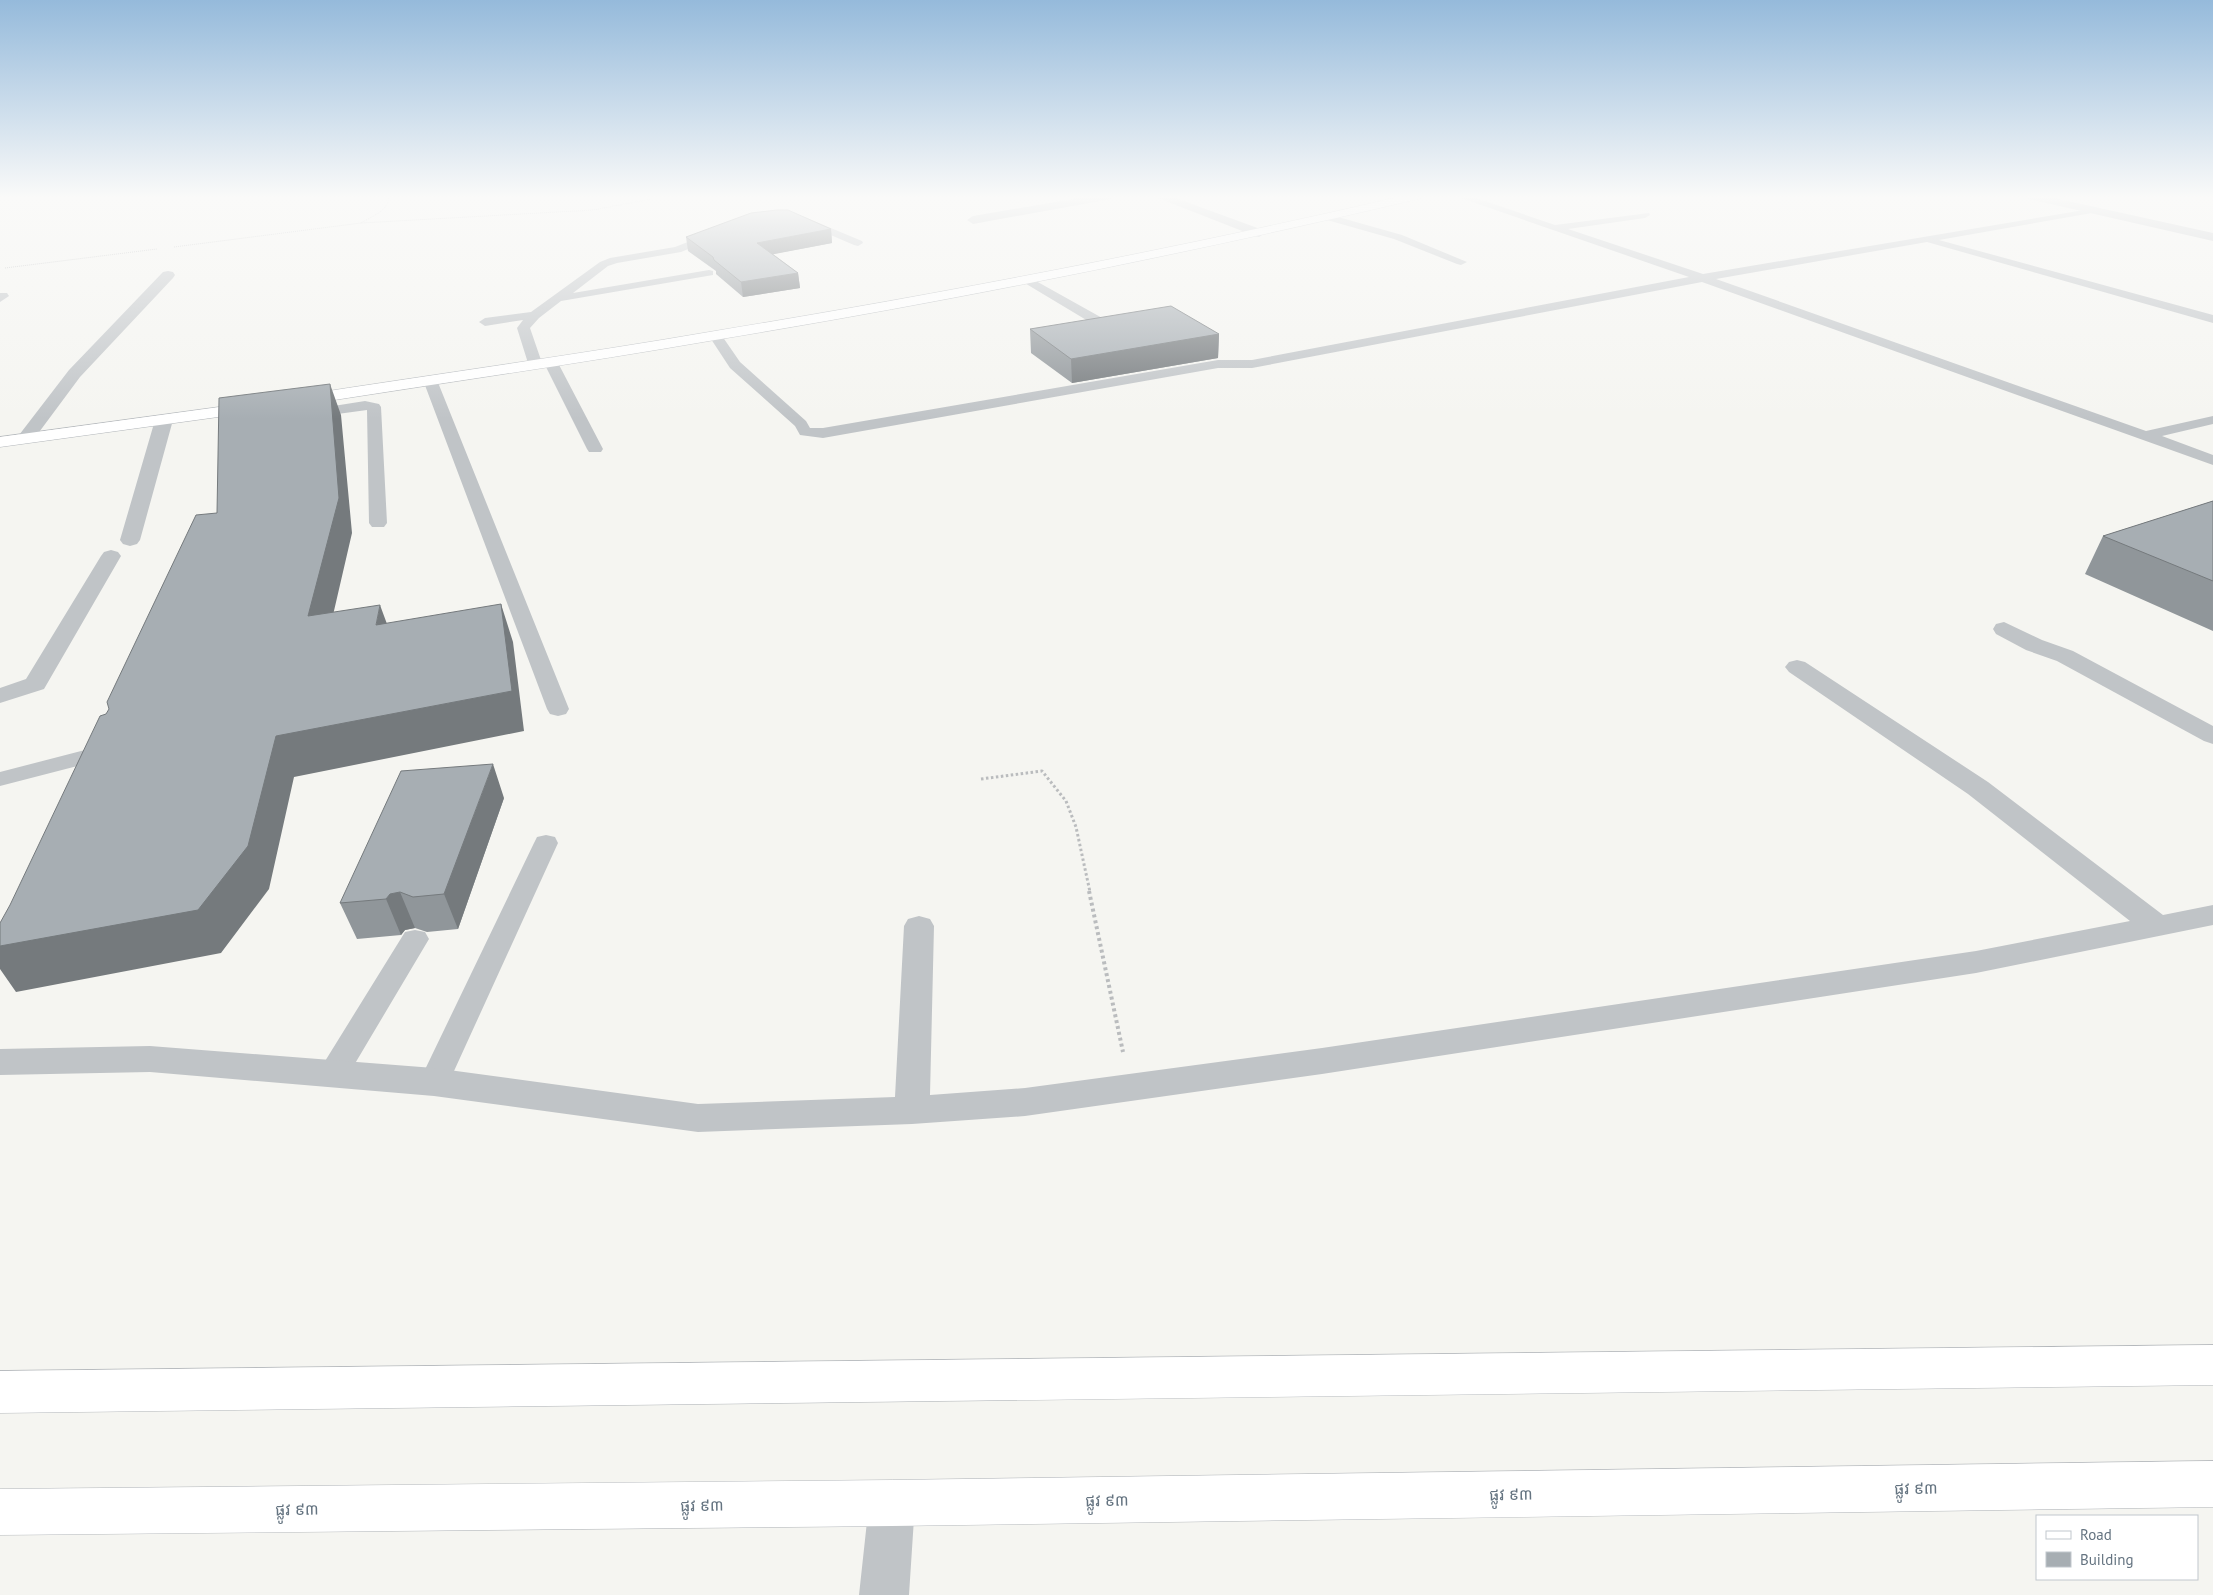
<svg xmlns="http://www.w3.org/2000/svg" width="2213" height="1595" viewBox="0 0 2213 1595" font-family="'PT Sans','Noto Sans Khmer',sans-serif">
<rect width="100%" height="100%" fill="#f5f5f1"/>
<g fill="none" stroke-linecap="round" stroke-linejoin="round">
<defs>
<path id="secondary" d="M1403,196H1424L1418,199C1185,254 951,301 715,340C576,364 436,384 296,406L290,405L288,401L290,397L296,396C436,374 576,355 715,331C945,293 1175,249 1403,196Z
M256,402L262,403L264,407L262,411L0,447V437Z
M2213,1345V1385L0,1413V1371Z
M2213,1461V1507L892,1526L0,1535V1489L892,1480Z"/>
</defs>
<use href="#secondary" stroke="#b3b7bb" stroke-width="1"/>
<path stroke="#babcbe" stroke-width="1" stroke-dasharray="1 1" stroke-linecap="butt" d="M361,223C372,216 389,211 389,196
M174,247L361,223L593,210L667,196
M5,268L157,249"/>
<path stroke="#babcbe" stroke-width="3" stroke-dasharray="2.5 2.5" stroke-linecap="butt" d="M981,779L1042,771L1066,801L1076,827L1090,892"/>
<path stroke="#babcbe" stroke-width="4" stroke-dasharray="3 3" stroke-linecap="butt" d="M1089,891L1123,1052"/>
<path fill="#c0c4c7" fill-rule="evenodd" d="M1455,196H1470L1555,225L1649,213L1650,215L1645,218L1568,229L1703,274L2096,208L2097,210L2092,213L1939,240L2213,315V323L1927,242L1716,279L2146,431L2213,416V424L2162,436L2213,455V465L1702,282L1252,368H1218L823,438L800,435L795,426L730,368L709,336L715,332L720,333L740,362L806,421L810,428H823L1218,360H1252L1689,277Z
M1331,215L1402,235L1467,262L1461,265L1457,264L1394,239L1327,220V216Z
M802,216L862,241L863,243L858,246L854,245L798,221V217Z
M716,231L721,234L720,236L681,252L617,263L608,266L573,293L709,270L713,271V275L561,301L539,318L530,328L542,363L540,366L535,367L528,363L517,328L523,320L485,326L479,322L485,318L531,312L600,262L610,258L675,247Z
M1027,276L1113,324L1114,327L1108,331L1103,330L1023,282V278Z
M0,293H7L9,296L0,302Z
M550,357L557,361L603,449L601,452H589L587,449L543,361Z
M430,376L437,380L569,709L566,714L558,716L550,714L547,709L423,380Z
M365,401L379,404L381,407L387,523L384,527H372L369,523L367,410L308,418L301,414L308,410Z
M112,743L120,745L123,750L120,755L0,786V772Z
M546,835L555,837L558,843L449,1082L445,1090L434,1094L423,1090L419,1082L534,843L537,837Z
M415,930L425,932L429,939L344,1082L333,1086L322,1082L318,1074L322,1066L405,932Z"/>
<path fill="#c0c4c7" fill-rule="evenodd" d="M1090,196H1117L1111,199L973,224L967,220L973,216Z
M1153,196H1170L1263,230L1265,233L1259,237L1255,236Z
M2023,196H2045L2213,233V241L2029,199Z
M168,271L173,272L175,275L173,278L80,377L31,443H19L16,439L69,370L163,272Z
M164,415L170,416L173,420L140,540L137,544L130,546L123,544L120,540L155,420L158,416Z
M111,550L118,552L121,556L44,689L0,703V688L26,679L101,556L104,552Z
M2004,622L2042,640L2073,651L2213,726V744L2204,741L2057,661L2026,650L1996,634L1993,629L1996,624Z
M1797,660L1805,662L1988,782L2163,915L2213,905V925L1976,973L1322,1074L1025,1116L912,1124L698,1132L434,1096L150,1072L0,1075V1049L150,1046L434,1068L698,1104L895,1097L904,926L908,919L919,916L930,919L934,926L930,1095L1025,1088L1322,1048L1976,951L2130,921L1968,794L1789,672L1785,667L1789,662Z
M892,1480L908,1487L915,1503L909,1595H859L869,1503L876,1487Z"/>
<use href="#secondary" fill="#fff" fill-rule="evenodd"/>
</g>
<path fill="#90969a" d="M831,229L832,243L773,254L798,273L800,288L743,297L716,274V271L688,251L686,237Z
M1030,329L1219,334L1218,358L1072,383L1031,353Z
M2213,501V631L2085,574L2103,536Z
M504,798L458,929L427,932L415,928L405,930L401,935L357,939L340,903Z"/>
<path fill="#757a7d" d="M831,229L832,243L759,257L757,243Z
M798,273L800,288L743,297L741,282Z
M1219,334L1218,358L1072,383L1071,359Z
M330,384L341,415L352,533L324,654L308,616Z
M501,604L513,642L524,731L294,777L269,889L221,953L16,992L0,969V946L276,736Z
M380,605L394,643L376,625Z
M493,764L504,798L458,929L444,894Z
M400,892L415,928L405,930L401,935L386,899L390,894Z"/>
<path fill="#a7aeb3" stroke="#757a7d" d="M777,210H788L831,229L757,243L798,273L741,282L714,260L713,257L686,237L751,213Z
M1171,306L1219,334L1071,359L1030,329Z
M330,384L339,498L308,616L380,605L376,625L501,604L512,691L276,736L248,846L198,910L0,946V923L10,905L100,716L106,714L109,709L107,702L196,515L217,513L219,398Z
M2213,501V581L2103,536Z
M493,764L444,894L413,897L400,892L390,894L386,899L340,903L401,771Z"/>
<linearGradient id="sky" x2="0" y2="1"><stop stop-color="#95badb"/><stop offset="0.47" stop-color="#fafaf9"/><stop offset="1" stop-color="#fafaf9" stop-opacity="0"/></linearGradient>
<rect width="2213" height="419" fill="url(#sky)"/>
<g text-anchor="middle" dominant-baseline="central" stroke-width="5" stroke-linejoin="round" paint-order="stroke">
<g font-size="16" fill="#657481" stroke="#fff">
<text transform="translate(1916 1488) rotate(-1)">ផ្លូវ ៩៣</text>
<text transform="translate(1511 1494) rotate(-1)">ផ្លូវ ៩៣</text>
<text transform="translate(1107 1500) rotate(-1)">ផ្លូវ ៩៣</text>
<text transform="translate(702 1505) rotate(-1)">ផ្លូវ ៩៣</text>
<text transform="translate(297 1509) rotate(-1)">ផ្លូវ ៩៣</text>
</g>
</g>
<rect x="2036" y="1515" width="162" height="65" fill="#ffffff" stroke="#c1c7cd"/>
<rect x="2046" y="1531" width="25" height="8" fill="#ffffff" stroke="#c1c7cd"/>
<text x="2080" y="1540" font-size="15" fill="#657481">Road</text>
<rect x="2046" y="1552" width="25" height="15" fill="#a7aeb3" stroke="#c1c7cd"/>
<text x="2080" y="1565" font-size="15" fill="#657481">Building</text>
</svg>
